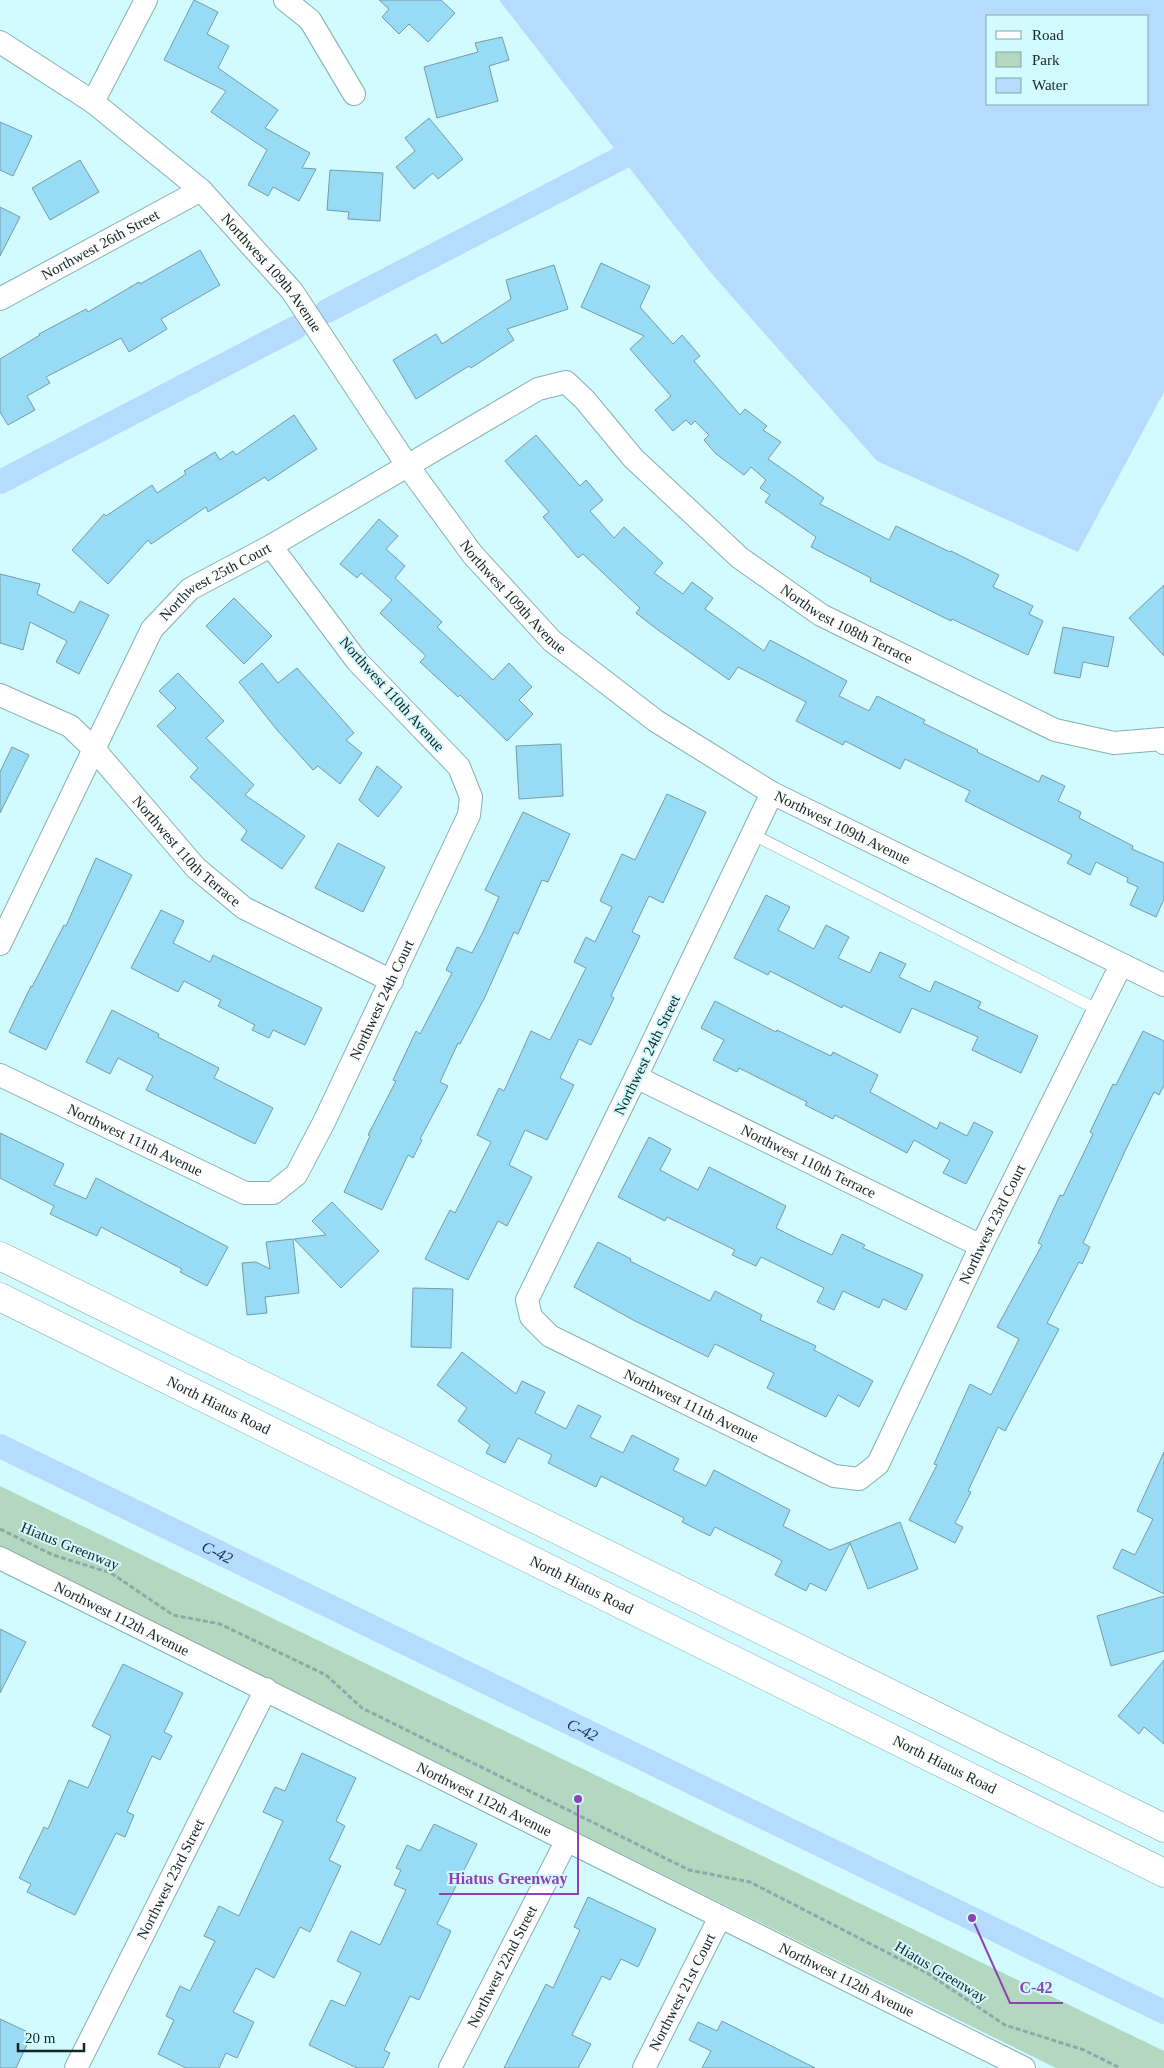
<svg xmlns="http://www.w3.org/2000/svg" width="1164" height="2068" viewBox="0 0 1164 2068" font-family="'Times New Roman',serif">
<rect width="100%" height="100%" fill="#d1fbfe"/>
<path fill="#b4d8bf" d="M0,1486L1164,2051V2068H1056L0,1548Z"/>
<path fill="#b6dcfd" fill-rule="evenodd" d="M499,0H1164V392L1078,552L877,461L711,273ZM988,16H1148V104H988Z"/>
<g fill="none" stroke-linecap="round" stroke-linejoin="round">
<g stroke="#b6dcfd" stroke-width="24">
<path d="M327,311L621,158"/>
<path d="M0,482L295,328"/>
<path id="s1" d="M0,1446L1164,2012"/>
</g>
</g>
<path fill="#97dbf4" stroke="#779ba8" d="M194,0L218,12L207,34L229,46L218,68L278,110L265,128L310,153L302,168L316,169L299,201L273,187L268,196L248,185L267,150L211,112L226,91L164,60Z
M379,0H441L455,13L428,42L409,24L399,34L382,17L389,9Z
M502,37L509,60L489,66L498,101L437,118L424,67L478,52L475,43Z
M429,118L463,159L438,179L433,173L414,189L396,167L415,151L405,138Z
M0,122L32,136L13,176L0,170Z
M80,160L99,192L50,220L32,188Z
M330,170L383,173L380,221L348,219L349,212L327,210Z
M0,207L20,217L0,256Z
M200,250L220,285L161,319L167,329L129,352L121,338L46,377L50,383L27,396L35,410L8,425L0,412V359L40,335L39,334L86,309L88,312L139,282L140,284Z
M601,263L650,286L640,307L673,344L682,335L700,356L694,361L740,415L745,409L767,426L763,430L781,442L768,459L824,498L820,504L889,540L896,526L950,552L951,551L999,575L993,587L1033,606L1029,614L1043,621L1028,655L952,619L951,621L870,581L871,578L811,547L816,537L765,502L770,495L760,488L766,480L751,467L744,475L715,453L704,440L709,435L695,421L691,425L686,420L673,431L655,410L671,396L630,349L644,336L581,307Z
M554,265L568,309L507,329L514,340L471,368L469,366L416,399L393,360L436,334L442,344L511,299L506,280Z
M294,415L317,449L268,481L265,477L208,512L206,507L151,544L148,540L108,584L72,550L104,514L106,516L152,485L157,493L186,474L184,471L215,452L220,460L233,451L236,455Z
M536,435L580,486L586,480L603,500L590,511L614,538L624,527L663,563L654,573L683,594L692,582L713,598L705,609L764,651L770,640L847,681L839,696L869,711L877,696L925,720L923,723L978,750L977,752L1039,782L1042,775L1065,786L1058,801L1081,812L1079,818L1133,846L1132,849L1164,863V899L1156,917L1130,905L1138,887L1127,882L1128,878L1096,862L1090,875L1067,863L1072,855L965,801L970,791L905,759L900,769L845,741L843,745L796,721L806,702L738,667L729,680L658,630L636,613L640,608L583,554L578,558L543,517L549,512L505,461Z
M379,519L398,536L386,549L405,566L395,578L442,622L437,627L493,680L509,663L532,687L519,700L533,714L507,741L460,695L458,697L420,662L426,656L380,613L392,600L361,573L357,578L340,564Z
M0,574L40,584L37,594L74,613L80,601L109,615L79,674L56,662L67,641L30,622L23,650L0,643Z
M1164,585V656L1129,618Z
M234,598L272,636L244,664L206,626Z
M1063,627L1114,637L1108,667L1083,662L1080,678L1054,673Z
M262,663L278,683L297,668L354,733L346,740L362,753L340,784L318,766L313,770L277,730L239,682Z
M178,673L224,721L206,738L254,785L245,795L305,836L282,869L241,840L247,831L190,777L198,768L157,726L176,708L159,691Z
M561,744L563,796L519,799L516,746Z
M12,747L29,755L0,813V772Z
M377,766L402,787L378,817L359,800Z
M667,794L706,812L663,903L649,896L632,932L640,936L611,996L614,998L591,1045L579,1039L560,1078L574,1085L547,1140L525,1130L509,1165L532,1177L507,1226L498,1221L468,1280L425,1259L450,1210L455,1213L491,1142L477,1135L499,1088L504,1091L531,1031L550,1040L586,968L574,962L586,937L595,942L612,907L600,901L622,854L635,860Z
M523,812L570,834L548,882L542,880L518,934L514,932L485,997L460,1044L458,1043L440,1082L448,1086L420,1139L422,1140L413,1158L408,1155L382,1210L344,1192L370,1136L368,1135L396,1081L393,1080L416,1031L420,1034L452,973L446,970L457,947L472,953L484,930L499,897L485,890Z
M338,843L385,867L363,912L315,888Z
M96,858L132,875L46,1050L9,1032L31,986L32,987L64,925L66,926Z
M766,895L790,907L778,930L814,949L826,925L849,937L838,958L870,973L880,952L906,964L899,977L930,992L935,981L981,1002L978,1008L1038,1036L1021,1073L972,1050L978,1037L912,1008L900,1033L843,1005L842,1008L770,971L768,975L734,958Z
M161,910L184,921L173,943L210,962L213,955L322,1008L305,1045L273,1030L269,1038L252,1030L255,1025L218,1006L221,1000L184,981L178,992L131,968Z
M715,1001L776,1032L777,1030L831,1056L833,1052L878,1075L870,1092L937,1129L940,1122L967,1136L974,1122L993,1132L966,1184L943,1173L950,1160L914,1140L907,1153L835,1115L833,1119L805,1105L807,1102L739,1068L737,1072L713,1060L724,1040L701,1028Z
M112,1010L159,1034L158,1037L219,1068L214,1078L273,1108L255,1144L146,1090L153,1076L118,1058L110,1074L86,1062Z
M1143,1031L1164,1041V1085L1159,1095L1154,1092L1126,1149L1083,1243L1090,1247L1082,1264L1079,1262L1047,1323L1059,1329L1005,1431L998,1427L968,1491L971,1492L955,1523L963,1527L955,1543L909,1520L937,1465L934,1464L970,1384L991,1395L1019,1339L997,1327L1042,1245L1038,1243L1060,1195L1063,1196L1093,1134L1090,1132L1113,1084L1116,1085Z
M0,1133L64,1164L54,1185L86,1199L96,1178L228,1247L207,1286L180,1272L182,1269L101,1227L97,1236L50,1214L54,1206L0,1178Z
M649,1137L671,1149L660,1170L698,1190L709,1167L786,1206L776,1228L798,1239L832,1255L842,1234L865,1245L863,1248L923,1275L906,1310L883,1299L879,1308L843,1291L834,1310L817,1302L824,1288L761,1257L756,1266L732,1255L735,1250L667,1217L665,1221L618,1197Z
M332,1202L379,1251L341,1288L294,1239L326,1235L312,1221Z
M293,1239L299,1293L265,1297L267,1313L247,1315L242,1263L256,1262L270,1269L266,1242Z
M598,1242L631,1259L630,1261L710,1301L715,1291L762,1315L760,1320L816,1346L814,1350L873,1381L859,1407L838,1395L826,1417L767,1388L774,1373L715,1344L708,1357L633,1320L574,1287Z
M413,1288L453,1289L451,1348L411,1347Z
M462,1352L516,1394L522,1381L545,1392L535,1413L566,1429L578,1405L601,1416L590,1437L623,1453L632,1435L679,1459L673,1470L706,1486L714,1470L790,1510L783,1526L830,1550L900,1522L918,1569L868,1589L850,1543L826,1591L810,1583L806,1591L775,1575L782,1561L775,1557L715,1527L710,1536L682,1522L684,1518L601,1476L596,1487L548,1463L552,1455L518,1438L505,1463L486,1453L490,1445L458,1421L467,1408L437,1385Z
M1164,1452V1594L1113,1568L1122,1549L1135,1555L1153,1519L1137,1511Z
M1164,1596V1651L1111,1666L1097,1616Z
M0,1629L26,1642L0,1693Z
M1164,1660V1744L1144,1727L1139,1734L1118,1716Z
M123,1664L183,1693L164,1732L172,1736L160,1760L152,1756L127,1812L134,1815L125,1837L116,1833L75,1915L27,1892L31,1884L19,1878L44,1827L48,1829L69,1780L88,1788L111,1736L92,1726Z
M302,1753L356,1778L336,1821L345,1826L329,1860L341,1866L310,1932L300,1927L274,1978L256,1968L233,2012L254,2022L237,2058L226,2053L219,2068H186L158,2054L174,2020L166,2016L180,1986L190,1991L215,1941L204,1936L219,1906L239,1916L283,1821L263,1812L275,1787L285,1791Z
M434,1824L477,1844L437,1924L451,1931L419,2000L410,1996L384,2050L390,2053L383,2068H357L309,2045L331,2000L345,2006L361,1973L337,1961L351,1931L380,1945L406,1890L394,1885L401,1870L396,1868L407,1845L420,1851Z
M588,1897L656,1929L638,1967L621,1959L610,1980L602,1976L572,2035L591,2044L578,2068H504L546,1984L553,1988L580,1930L574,1927Z
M0,2019L32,2034L16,2068H0Z
M722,2021L815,2068H702L711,2051L689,2040L698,2022L717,2031Z"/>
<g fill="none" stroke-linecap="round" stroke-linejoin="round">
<defs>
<path id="service" d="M752,834L1098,1010"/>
<g id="minor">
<path d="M285,0L310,20L354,94"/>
<path id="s2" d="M0,42L93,102L201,190L292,291L407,465L473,555L552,641L656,721L772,793L1164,985"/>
<path d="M93,102L146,0"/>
<path id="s3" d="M0,299L201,190"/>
<path id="s4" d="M0,695L70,726L93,748L196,868L244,908L392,981"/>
<path id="s5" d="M772,793L636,1077L527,1300L531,1317L550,1336L834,1476L859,1479L878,1464L981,1246L1121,965"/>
<path id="s6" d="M0,944L152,629L190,589L271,546L538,389L566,382L585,400L633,458L740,558L821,615L1055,730L1114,743L1162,739L1164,743"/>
<path id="s7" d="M0,1075L245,1193H273L296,1175L324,1122L469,815L471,797L459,767L357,661L271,546"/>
<path id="s8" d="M636,1077L981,1246"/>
<path id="s9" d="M0,1558L1024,2068"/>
<path id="s10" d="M76,2068L266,1689"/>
<path id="s11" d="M450,2068L567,1840"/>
<path id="s12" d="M644,2068L720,1917"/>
</g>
<g id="secondary">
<path d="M0,1256L1164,1828"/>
<path id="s13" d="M0,1297L1164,1873"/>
</g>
</defs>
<use href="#service" stroke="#87afb1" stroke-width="12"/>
<use href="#minor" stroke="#87afb1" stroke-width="24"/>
<use href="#secondary" stroke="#87afb1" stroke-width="29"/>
<path stroke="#8aaaac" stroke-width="3" stroke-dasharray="5 2.5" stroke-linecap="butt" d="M0,1529L53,1555L111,1573L173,1615L220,1624L326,1675L362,1708L689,1870L750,1882L927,1973L1005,2025L1084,2050L1120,2068"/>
<use href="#service" stroke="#fff" stroke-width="11"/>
<use href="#minor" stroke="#fff" stroke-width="22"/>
<use href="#secondary" stroke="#fff" stroke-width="28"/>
</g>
<g text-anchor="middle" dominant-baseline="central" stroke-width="4" stroke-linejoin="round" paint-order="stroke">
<g font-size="15" fill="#152526" stroke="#d1fbfe">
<text stroke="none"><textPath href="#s3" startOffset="114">Northwest 26th Street</textPath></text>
<text stroke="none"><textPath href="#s2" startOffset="359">Northwest 109th Avenue</textPath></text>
<text stroke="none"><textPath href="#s6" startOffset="430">Northwest 25th Court</textPath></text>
<text stroke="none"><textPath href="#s2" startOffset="764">Northwest 109th Avenue</textPath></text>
<text stroke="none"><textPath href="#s6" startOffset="1209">Northwest 108th Terrace</textPath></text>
<text transform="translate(392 694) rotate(48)">Northwest 110th Avenue</text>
<text stroke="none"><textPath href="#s2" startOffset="1169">Northwest 109th Avenue</textPath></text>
<text stroke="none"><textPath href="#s4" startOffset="248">Northwest 110th Terrace</textPath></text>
<text stroke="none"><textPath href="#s7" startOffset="524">Northwest 24th Court</textPath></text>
<text transform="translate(647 1055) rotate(-64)">Northwest 24th Street</text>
<text stroke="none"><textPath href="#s7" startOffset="150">Northwest 111th Avenue</textPath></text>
<text stroke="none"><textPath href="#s8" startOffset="192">Northwest 110th Terrace</textPath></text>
<text stroke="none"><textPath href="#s5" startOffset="1239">Northwest 23rd Court</textPath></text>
<text stroke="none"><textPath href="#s13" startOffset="244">North Hiatus Road</textPath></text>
<text stroke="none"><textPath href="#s5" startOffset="765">Northwest 111th Avenue</textPath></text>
<text transform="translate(70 1546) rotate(22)">Hiatus Greenway</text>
<text stroke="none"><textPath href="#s13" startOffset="649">North Hiatus Road</textPath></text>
<text stroke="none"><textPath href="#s9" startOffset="136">Northwest 112th Avenue</textPath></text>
<text stroke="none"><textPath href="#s13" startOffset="1054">North Hiatus Road</textPath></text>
<text stroke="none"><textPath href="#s9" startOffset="541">Northwest 112th Avenue</textPath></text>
<text stroke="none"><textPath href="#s10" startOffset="211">Northwest 23rd Street</textPath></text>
<text stroke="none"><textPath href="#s11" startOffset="114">Northwest 22nd Street</textPath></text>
<text transform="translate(941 1972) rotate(31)">Hiatus Greenway</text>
<text stroke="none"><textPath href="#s9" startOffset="946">Northwest 112th Avenue</textPath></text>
<text stroke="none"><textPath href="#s12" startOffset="85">Northwest 21st Court</textPath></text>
</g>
<g font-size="16" font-style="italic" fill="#0f334f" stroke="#d1fbfe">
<text stroke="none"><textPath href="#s1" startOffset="242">C-42</textPath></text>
<text stroke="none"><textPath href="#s1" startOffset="648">C-42</textPath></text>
</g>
</g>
<path fill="none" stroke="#8e42b4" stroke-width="2" d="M578 1799L578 1894H439M972 1918L1010 2003H1063"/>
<g fill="#8e42b4" stroke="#d1fbfe" stroke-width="2">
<circle cx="578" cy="1799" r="5"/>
<circle cx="972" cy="1918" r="5"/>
</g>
<g font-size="16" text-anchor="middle" font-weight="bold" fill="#8e42b4" stroke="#d1fbfe" stroke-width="4" stroke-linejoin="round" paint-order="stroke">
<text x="508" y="1884">Hiatus Greenway</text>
<text x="1036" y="1993">C-42</text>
</g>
<rect x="986" y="15" width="162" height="90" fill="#d1fbfe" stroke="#86a5a8"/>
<rect x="996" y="31" width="25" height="8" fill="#ffffff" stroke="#86a5a8"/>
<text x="1032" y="40" font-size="15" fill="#152526">Road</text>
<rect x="996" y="52" width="25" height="15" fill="#b4d8bf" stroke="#86a5a8"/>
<text x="1032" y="65" font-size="15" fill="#152526">Park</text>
<rect x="996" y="78" width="25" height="15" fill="#b6dcfd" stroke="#86a5a8"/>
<text x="1032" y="90" font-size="15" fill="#152526">Water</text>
<path d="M18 2043v8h66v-8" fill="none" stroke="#152526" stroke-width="2.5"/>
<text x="25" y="2043" font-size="15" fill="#152526" stroke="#d1fbfe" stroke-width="4" paint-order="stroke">20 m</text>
</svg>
